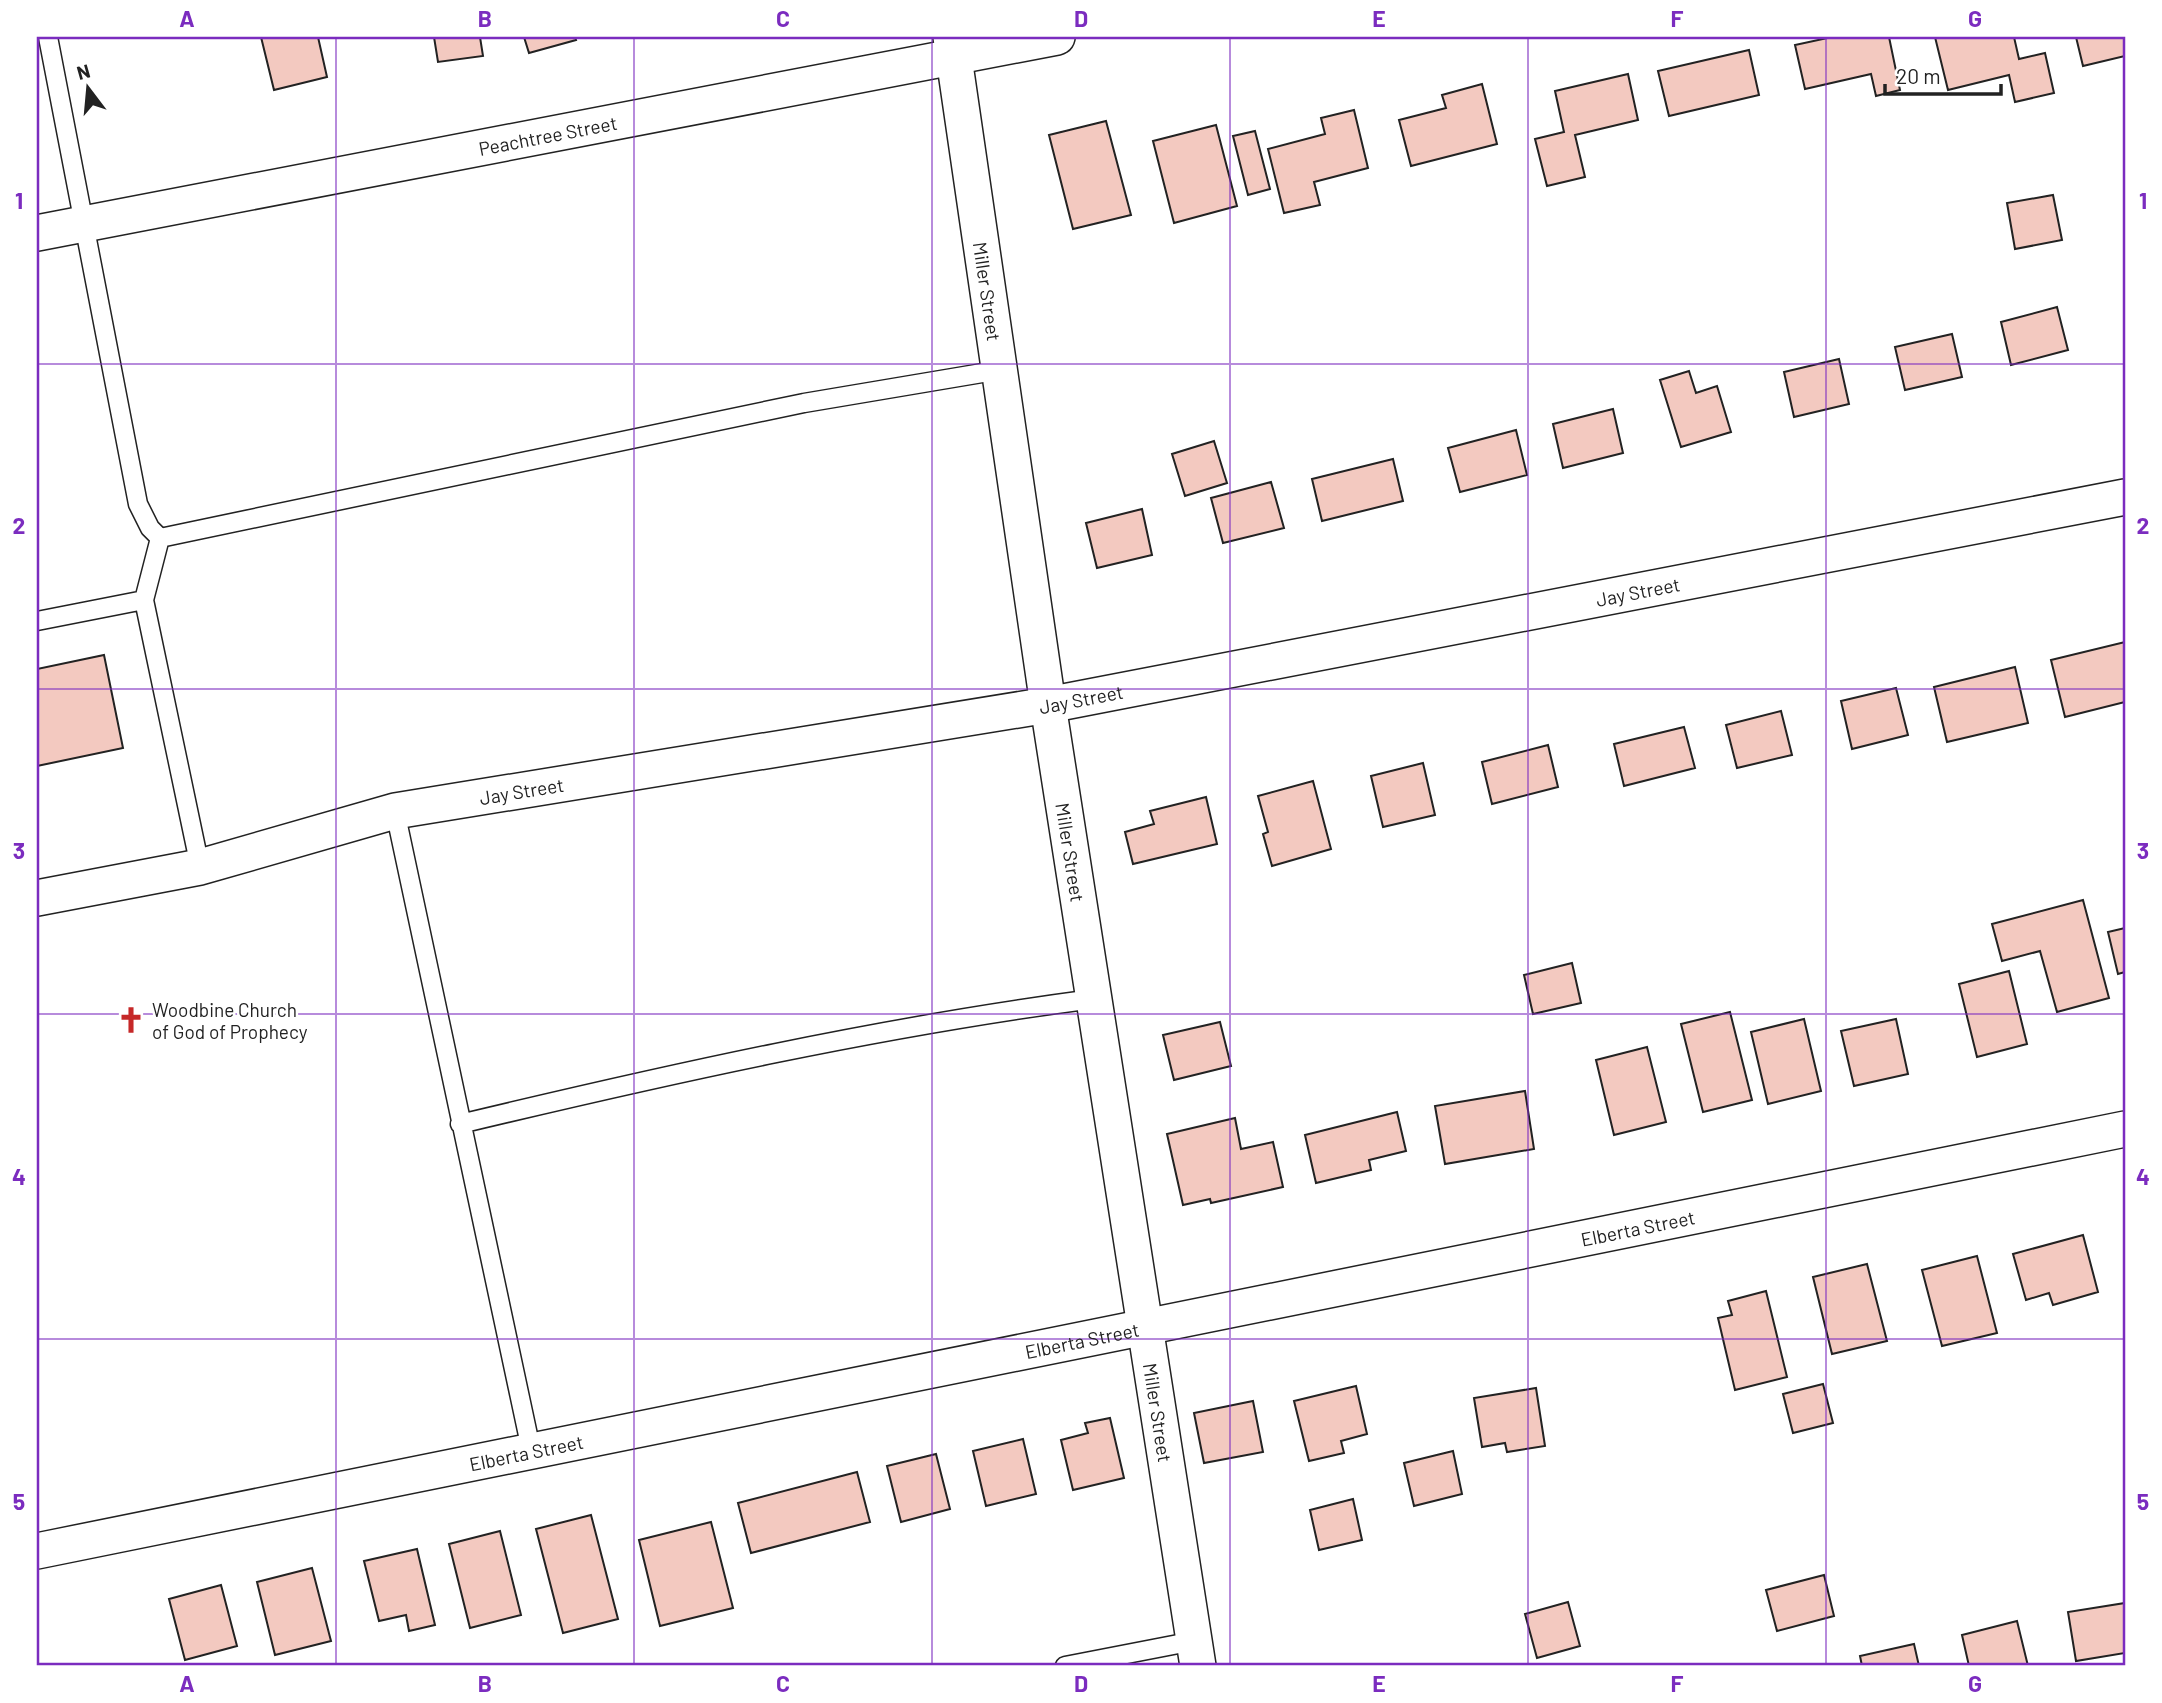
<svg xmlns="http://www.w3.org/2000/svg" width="2162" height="1703" viewBox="0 0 2162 1703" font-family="Barlow,sans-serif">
<rect width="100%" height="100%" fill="#fff"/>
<path fill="#f3c9c0" stroke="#222" stroke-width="2" d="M261,37H318L327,77L274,90Z
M434,37H480L483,56L438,62Z
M524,37H575L576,40L529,53Z
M1832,37H1889L1900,90L1876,96L1871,74L1805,89L1795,45Z
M1935,37H2014L2019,59L2045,53L2054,93L2015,102L2009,75L1948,90Z
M2076,37H2125V56L2083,66Z
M1749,50L1759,95L1669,116L1658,71Z
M1628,74L1638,120L1575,135L1585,177L1547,186L1535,139L1564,132L1555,91Z
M1482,84L1497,144L1411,166L1399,120L1446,108L1442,95Z
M1354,110L1368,168L1314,182L1320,205L1284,213L1268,149L1325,134L1321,118Z
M1106,121L1131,215L1073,229L1049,135Z
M1216,125L1237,206L1174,223L1153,141Z
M1255,131L1270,189L1248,195L1233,136Z
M2053,195L2062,240L2015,249L2007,203Z
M2057,307L2068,350L2011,365L2001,322Z
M1952,334L1962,377L1905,390L1895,347Z
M1839,359L1849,404L1794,417L1784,372Z
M1689,371L1696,393L1717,386L1731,432L1681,447L1660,380Z
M1613,409L1623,453L1563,468L1553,424Z
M1516,430L1527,475L1460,492L1448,448Z
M1214,441L1227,483L1185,496L1172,454Z
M1393,459L1403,501L1322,521L1312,479Z
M1271,482L1284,528L1223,543L1211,498Z
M1142,509L1152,555L1097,568L1086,523Z
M2125,642V702L2065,717L2051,660Z
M104,655L123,748L37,766V669Z
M2015,667L2028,723L1947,742L1934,687Z
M1896,688L1908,735L1852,749L1841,701Z
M1781,711L1792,755L1737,768L1726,725Z
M1684,727L1695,768L1624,786L1614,744Z
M1548,745L1558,787L1492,804L1482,762Z
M1423,763L1435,815L1383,827L1371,776Z
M1313,781L1331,849L1272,866L1263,834L1268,832L1258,796Z
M1206,797L1217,844L1133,864L1125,832L1154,824L1150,811Z
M2083,900L2109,998L2057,1012L2040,951L2002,961L1992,924Z
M2125,928V972L2118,974L2108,932Z
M1572,963L1581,1003L1533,1014L1524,975Z
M2009,971L2027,1044L1977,1057L1959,984Z
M1730,1012L1752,1100L1703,1112L1681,1024Z
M1804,1019L1821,1091L1768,1104L1751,1032Z
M1896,1019L1908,1074L1854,1086L1841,1031Z
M1220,1022L1231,1066L1174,1080L1163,1035Z
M1647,1047L1666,1122L1614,1135L1596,1060Z
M1525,1091L1534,1149L1445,1164L1435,1106Z
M1397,1112L1406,1151L1369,1160L1371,1170L1316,1183L1305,1135Z
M1235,1118L1241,1149L1273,1142L1283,1187L1211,1203L1210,1199L1183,1205L1167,1134Z
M2083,1235L2098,1292L2053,1305L2049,1293L2026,1300L2013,1254Z
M1977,1256L1997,1333L1942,1346L1922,1270Z
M1867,1264L1887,1341L1832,1354L1813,1277Z
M1766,1291L1787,1377L1735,1390L1718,1318L1732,1315L1728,1301Z
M1823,1384L1833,1423L1793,1433L1783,1394Z
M1356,1386L1367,1434L1341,1441L1344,1453L1309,1461L1294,1401Z
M1536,1388L1545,1446L1507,1452L1505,1443L1482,1447L1474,1398Z
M1253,1401L1263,1452L1204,1463L1194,1413Z
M1110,1418L1124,1478L1073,1490L1061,1440L1088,1433L1085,1423Z
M1023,1439L1036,1494L986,1506L973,1451Z
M1453,1451L1462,1494L1414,1506L1404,1463Z
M936,1454L950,1509L901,1522L887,1466Z
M857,1472L870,1522L751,1553L738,1503Z
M1353,1499L1362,1540L1319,1550L1310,1510Z
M591,1515L618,1619L563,1633L536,1529Z
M711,1522L733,1608L660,1626L639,1540Z
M500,1531L521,1615L470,1628L449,1544Z
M417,1549L435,1625L409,1631L406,1615L379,1621L364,1561Z
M312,1568L331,1641L275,1655L257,1582Z
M1824,1575L1834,1616L1777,1631L1766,1590Z
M221,1585L237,1646L185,1660L169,1599Z
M1568,1602L1580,1646L1537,1658L1525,1614Z
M2125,1603V1653L2076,1661L2068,1612Z
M2017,1621L2028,1666H1969L1962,1635Z
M1914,1644L1919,1666H1862L1860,1656Z"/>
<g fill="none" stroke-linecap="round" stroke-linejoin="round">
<defs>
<path id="service" d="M48,37L138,504L150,528L160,538L804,403L1000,370
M144,600L160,538
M37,621L144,600L200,867
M395,811L532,1454
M460,1124C669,1074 880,1027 1093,999
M1065,1666L1194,1641"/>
<g id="minor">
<path id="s1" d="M951,37L1048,705L1198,1666"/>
<path id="s2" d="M37,233L1057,37"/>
<path id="s3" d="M37,898L200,867L395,811L1048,705L2125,497"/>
<path id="s4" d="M37,1551L2125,1129"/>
</g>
</defs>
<use href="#service" stroke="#222" stroke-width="21"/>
<use href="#minor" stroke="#222" stroke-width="38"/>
<use href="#service" stroke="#fff" stroke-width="18"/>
<use href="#minor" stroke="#fff" stroke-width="35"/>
</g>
<path fill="none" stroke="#7b2cbf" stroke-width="2" stroke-opacity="0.55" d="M336,37V1666M634,37V1666M932,37V1666M1230,37V1666M1528,37V1666M1826,37V1666M37,364H2125M37,689H2125M37,1014H2125M37,1339H2125"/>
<defs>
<symbol id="church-bare" viewBox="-9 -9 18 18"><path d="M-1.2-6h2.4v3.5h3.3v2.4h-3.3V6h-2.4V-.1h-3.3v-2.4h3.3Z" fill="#c62828" stroke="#fff" stroke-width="2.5" paint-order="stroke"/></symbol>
</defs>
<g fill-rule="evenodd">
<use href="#church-bare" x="112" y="1001" width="38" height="38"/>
</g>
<g text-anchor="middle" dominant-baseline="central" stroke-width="5" stroke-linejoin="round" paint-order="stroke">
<g font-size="19" fill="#222" stroke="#fff">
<text stroke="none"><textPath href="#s2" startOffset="520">Peachtree Street</textPath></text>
<text stroke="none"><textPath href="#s1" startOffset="257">Miller Street</textPath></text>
<text stroke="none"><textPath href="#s3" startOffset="1631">Jay Street</textPath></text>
<text stroke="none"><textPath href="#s3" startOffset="1064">Jay Street</textPath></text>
<text stroke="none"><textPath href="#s3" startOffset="497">Jay Street</textPath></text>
<text stroke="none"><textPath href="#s1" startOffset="824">Miller Street</textPath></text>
<text stroke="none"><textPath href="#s4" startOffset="1633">Elberta Street</textPath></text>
<text stroke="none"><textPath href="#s4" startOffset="1066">Elberta Street</textPath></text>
<text stroke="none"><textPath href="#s1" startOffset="1391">Miller Street</textPath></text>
<text stroke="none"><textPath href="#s4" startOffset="499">Elberta Street</textPath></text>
</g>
<g font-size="19" fill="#222" stroke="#fff" text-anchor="start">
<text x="152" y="1009">Woodbine Church<tspan x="152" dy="22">of God of Prophecy</tspan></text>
</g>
</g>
<rect width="2162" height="1703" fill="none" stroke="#ffffff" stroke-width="77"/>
<g transform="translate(88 88) rotate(344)" stroke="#ffffff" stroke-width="5" paint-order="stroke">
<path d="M0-5L12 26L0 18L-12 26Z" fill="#222222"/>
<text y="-10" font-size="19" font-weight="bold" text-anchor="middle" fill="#222222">N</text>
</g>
<path d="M1885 84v10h116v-10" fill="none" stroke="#222222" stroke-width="3.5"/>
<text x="1896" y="84" font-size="21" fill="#222222" stroke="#ffffff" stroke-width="5" paint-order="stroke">20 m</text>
<rect x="38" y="38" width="2086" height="1626" fill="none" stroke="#7b2cbf" stroke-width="2.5"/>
<g font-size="23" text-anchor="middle" font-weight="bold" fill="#7b2cbf">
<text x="187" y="27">A</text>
<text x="485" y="27">B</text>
<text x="783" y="27">C</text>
<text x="1081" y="27">D</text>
<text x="1379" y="27">E</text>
<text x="1677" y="27">F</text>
<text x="1975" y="27">G</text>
<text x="19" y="209">1</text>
<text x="2143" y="209">1</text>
<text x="19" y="534">2</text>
<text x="2143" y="534">2</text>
<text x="19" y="859">3</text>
<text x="2143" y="859">3</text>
<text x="19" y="1185">4</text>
<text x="2143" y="1185">4</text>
<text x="19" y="1510">5</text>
<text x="2143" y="1510">5</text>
<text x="187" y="1692">A</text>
<text x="485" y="1692">B</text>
<text x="783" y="1692">C</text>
<text x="1081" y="1692">D</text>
<text x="1379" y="1692">E</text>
<text x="1677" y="1692">F</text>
<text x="1975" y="1692">G</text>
</g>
</svg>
